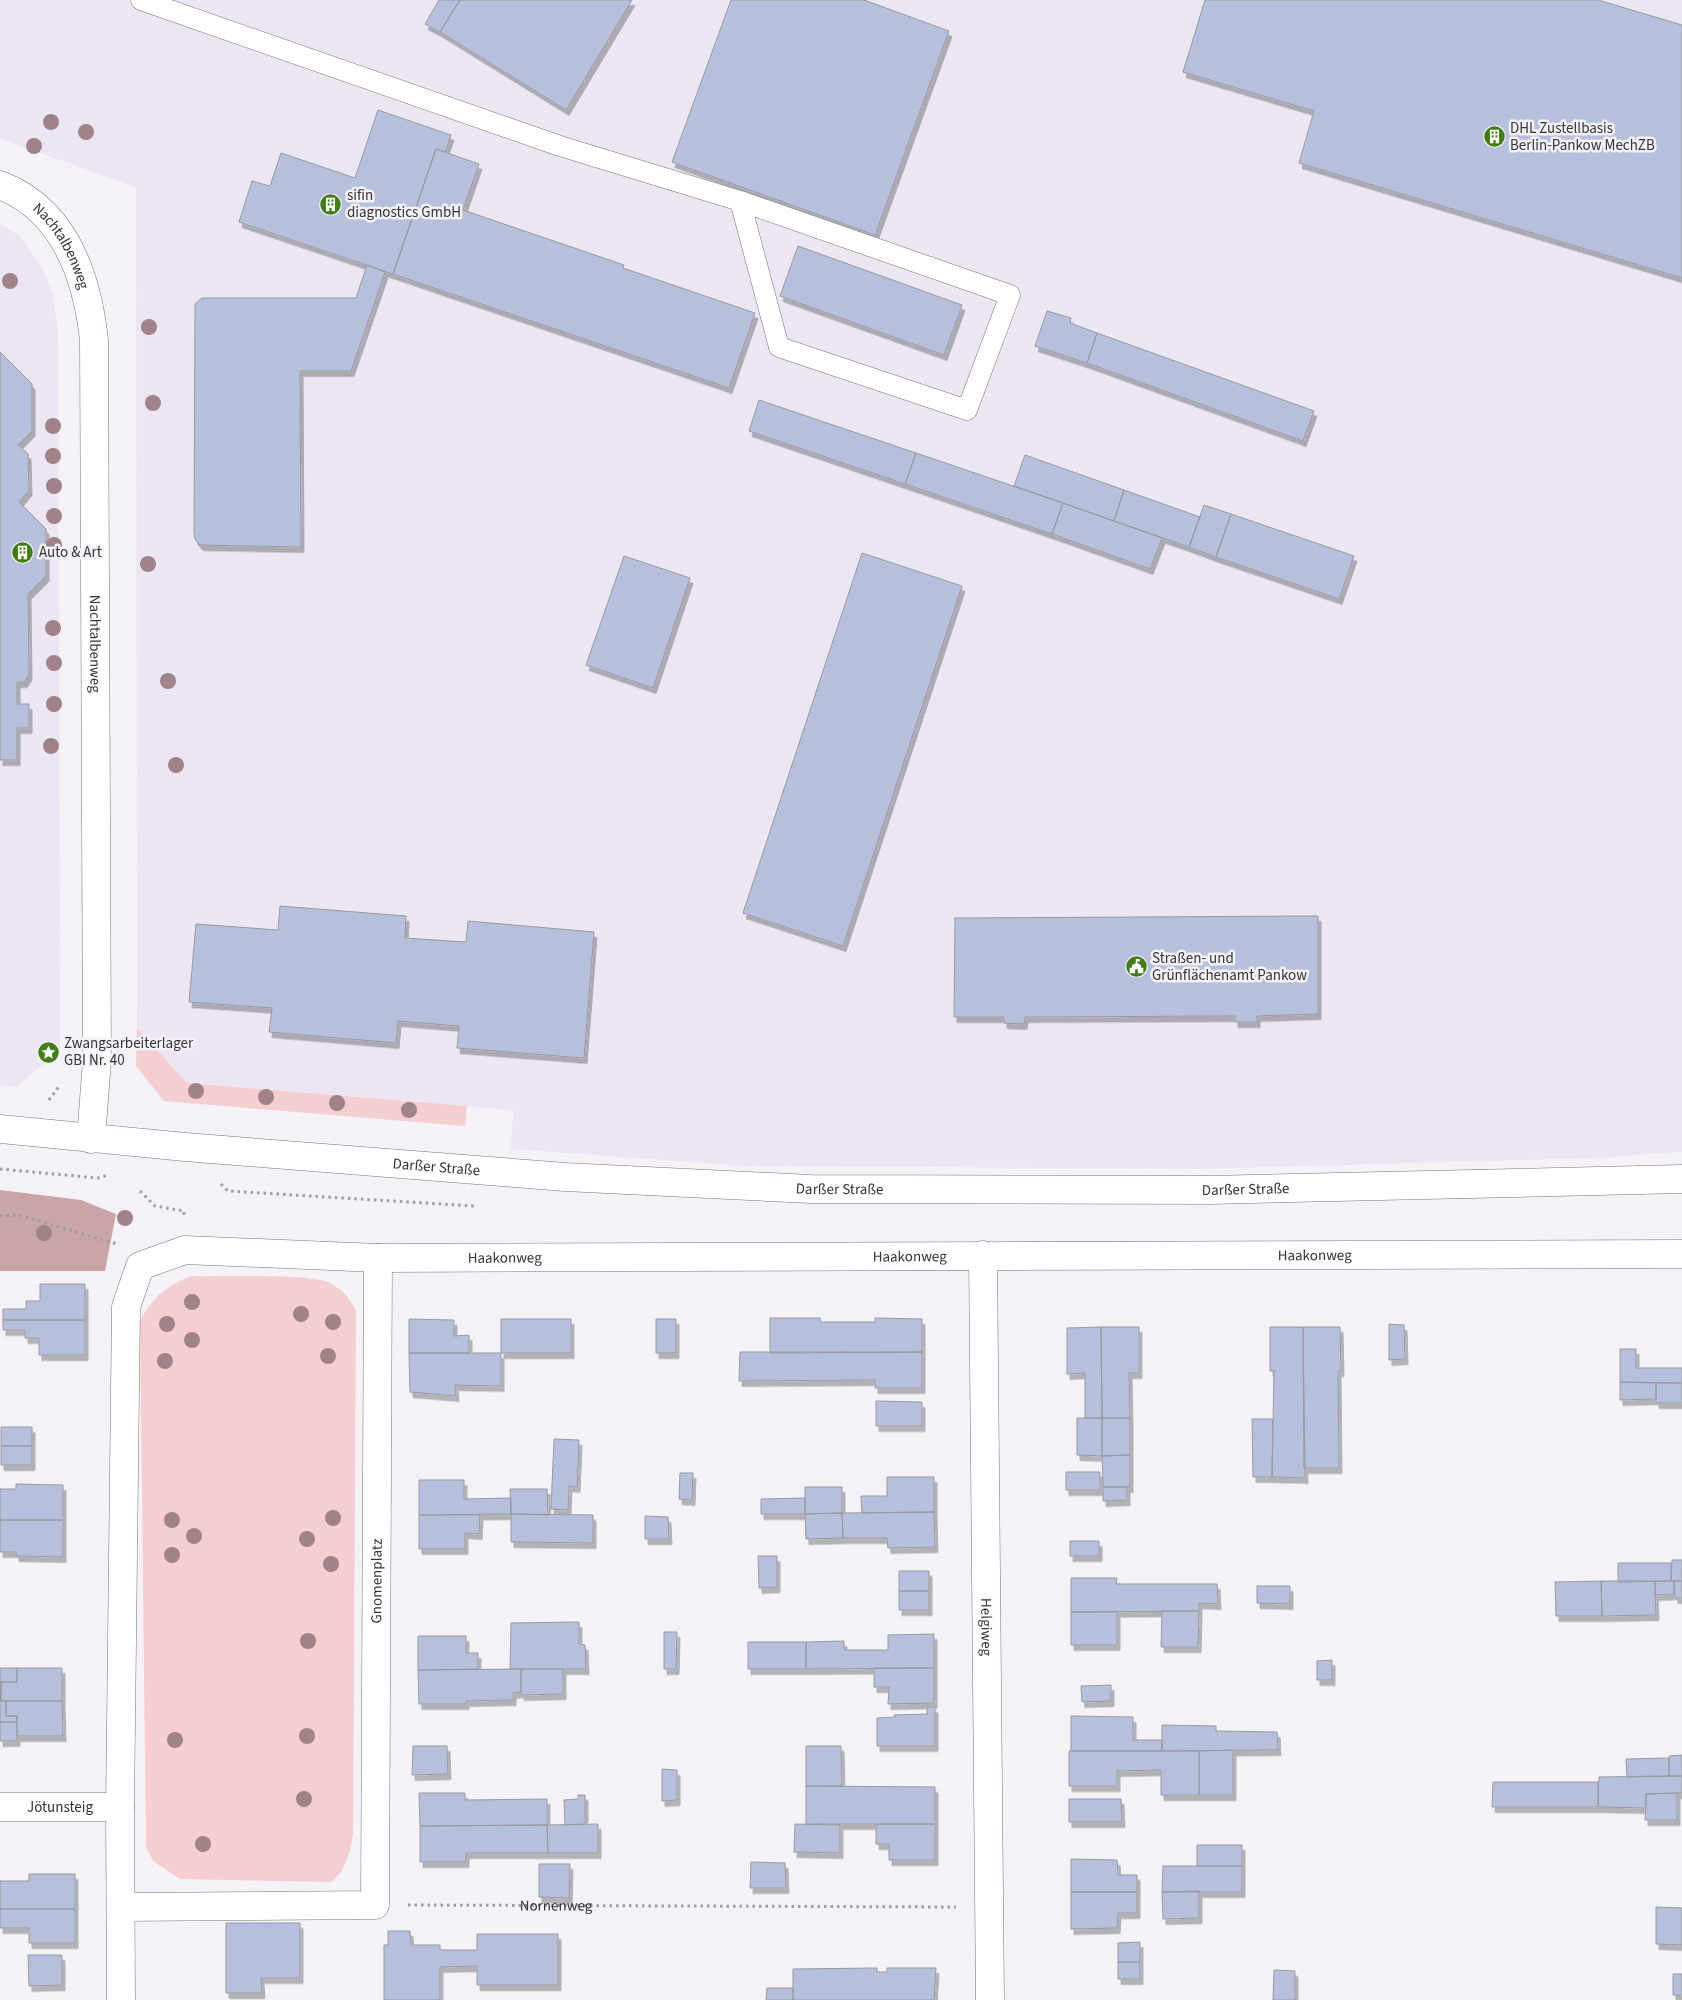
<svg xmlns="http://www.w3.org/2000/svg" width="1682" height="2000" viewBox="0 0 1682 2000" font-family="'Source Sans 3',sans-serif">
<defs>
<filter id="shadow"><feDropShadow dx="3" dy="5.5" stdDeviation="0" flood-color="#0004"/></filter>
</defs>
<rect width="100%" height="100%" fill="#f4f1f7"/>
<path fill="#ece6f3" d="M0,0H1682V1152L1596,1158L1200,1169L745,1166L511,1149L513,1110L187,1083L137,1028L136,187L0,139Z
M0,224L21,237L42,268L53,293L58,333L60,1050L16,1087L0,1085Z"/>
<path fill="#f4ced0" d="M137,1028L187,1083L467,1106L465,1126L164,1101L136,1066Z
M190,1276C217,1277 311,1273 330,1283C343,1290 349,1298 356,1310L353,1836C349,1855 346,1870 331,1882L180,1879L153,1861L146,1847L140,1321C153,1296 165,1288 190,1276Z"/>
<path fill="#c9a5a7" d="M0,1190L81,1200L116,1214L105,1271H0Z"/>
<path fill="#b6bfdc" stroke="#989a9f" filter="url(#shadow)" d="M439,0H460L440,32L425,24Z
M460,0H632L566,110L440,32Z
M731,0H864L949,31L875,235L672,162Z
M1205,0H1598L1682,25V278L1299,163L1314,111L1183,72Z
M378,110L451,135L445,152L436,149L393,274L239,222L252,181L270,186L281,153L355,178Z
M436,149L479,164L463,210L624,265L623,268L755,313L729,388L393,274Z
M798,246L962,305L944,355L780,296Z
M367,265L385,272L351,371H300L301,547L200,545L195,539L194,533L195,304L202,298H356Z
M1047,311L1071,318L1070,323L1097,333L1087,363L1035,346Z
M1097,333L1314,411L1303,441L1087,363Z
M0,352L32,384V431L18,445L28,454L29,490L19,502L46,529V576L28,594L29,675L24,682H17V704H29V728H17V760H0Z
M759,400L916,453L905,484L749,431Z
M916,453L1063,503L1052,534L905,484Z
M1025,455L1124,490L1114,521L1014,486Z
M1124,490L1200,517L1189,547L1114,521Z
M1063,503L1162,538L1150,569L1052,534Z
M1204,505L1231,514L1216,557L1189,547Z
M1231,514L1354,556L1339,599L1216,557Z
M862,553L962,586L843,946L743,913Z
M624,556L690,578L653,688L586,665Z
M280,906L406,916L405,938L466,942L468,921L594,932L584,1058L457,1048L459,1026L398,1021L396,1043L269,1032L272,1008L189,1002L196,924L278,930Z
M1318,916V1014L1257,1016V1022H1235V1016L1025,1017L1024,1024L1004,1023V1017H954L955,918Z
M40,1284H85V1320H3V1309H26V1301H40Z
M770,1318H820L821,1322H875V1318L922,1319V1352L770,1353Z
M409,1319L454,1320V1336L469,1335V1353H409Z
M501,1319H571V1353H501Z
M656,1319H676V1353H656Z
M3,1320H85V1355H39V1338H25V1330H3Z
M1389,1324L1404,1325L1405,1359L1389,1360Z
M1101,1327H1139V1373H1129L1130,1418H1102Z
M1101,1327L1102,1418H1085V1373L1067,1374V1328Z
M1270,1327H1303L1305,1478L1272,1477L1274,1371H1270Z
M1303,1327H1340L1341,1371H1338L1339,1468H1304Z
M1620,1349H1636V1368H1682V1383L1620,1382Z
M740,1352H922V1388H875V1380L739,1381Z
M409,1353H501V1386L455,1385L456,1396L410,1392Z
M1620,1382L1656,1383V1399L1620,1400Z
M1656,1383H1682V1403H1656Z
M876,1401L922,1402V1426H876Z
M1077,1418H1102V1456L1077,1455Z
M1102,1418H1130V1455L1102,1456Z
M1252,1419H1273L1272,1477H1253Z
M1,1427H32V1446H1Z
M554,1439L579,1440L577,1487L569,1486L568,1510L551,1509Z
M1,1446H32V1465H1Z
M1130,1455V1487H1103L1102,1456Z
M1066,1472H1100V1490H1066Z
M680,1473H693L692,1500L679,1499Z
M887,1477H934V1512L862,1513L861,1496H887Z
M419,1480H464V1499L511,1498V1514L419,1515Z
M16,1484L63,1485V1520H0V1489H16Z
M805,1487H842V1513L805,1514Z
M1103,1487H1127V1500L1103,1501Z
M510,1489H547L548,1515L511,1514Z
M805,1498V1514H761V1499Z
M934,1512L935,1547L888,1548L887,1538H843L842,1513Z
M842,1513L843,1538L806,1539L805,1514Z
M511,1514L593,1515V1543L511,1542Z
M419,1515H480L479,1534L465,1533V1549H419Z
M645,1516L668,1517L669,1539H645Z
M0,1520H63V1557L16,1556V1552H0Z
M1070,1541H1099V1556H1070Z
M758,1556H777V1587L759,1588Z
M1672,1560H1682V1581H1671Z
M1618,1563H1671V1581L1618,1582Z
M899,1571H929V1591H899Z
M1071,1578H1117L1116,1584H1217L1218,1604L1199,1603V1611L1071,1612Z
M1601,1581L1602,1616H1556L1555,1582Z
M1601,1581H1655L1656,1615L1602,1616Z
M1655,1581H1674V1594L1655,1595Z
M1674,1581H1682V1598H1675Z
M1257,1586H1290V1604L1257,1603Z
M899,1591H929V1610H899Z
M1162,1611H1199L1198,1647H1161Z
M1071,1612H1117V1645H1071Z
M579,1622V1644L585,1645L586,1669H510L511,1623Z
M664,1632H677L676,1669H664Z
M934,1634V1668L806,1669V1642L844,1641V1650H888V1635Z
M418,1636H466V1653H478V1669L418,1670Z
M748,1642H806V1669H748Z
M1332,1660V1680H1317V1661Z
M0,1668H17V1682H1V1701H6V1716H17V1722H0Z
M17,1668H62V1701H1V1682H17Z
M874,1668H934V1703L888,1704L889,1687H874Z
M521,1669V1692L513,1693V1700L466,1701V1704H419L418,1670Z
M521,1669H563V1694L521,1695Z
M1111,1685V1701L1082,1702L1081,1686Z
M6,1701H62L63,1736H17V1716H6Z
M927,1707H935V1746H877V1718L895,1717L894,1715L927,1714Z
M1071,1716L1133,1717V1740H1162V1751H1071Z
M0,1722H17V1741H0Z
M1162,1725L1216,1726V1731L1277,1732L1278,1750L1162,1751Z
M413,1746H447L448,1774L412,1775Z
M806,1746H841L842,1786H806Z
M1233,1750V1795H1199V1751Z
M1069,1751H1199V1795H1161V1770L1117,1771V1786H1069Z
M1682,1755V1776H1669V1756Z
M1669,1758V1776L1627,1777L1626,1759Z
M662,1769L677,1770V1800L662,1801Z
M1669,1776H1682V1793L1646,1794V1808L1598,1807L1599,1777Z
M1493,1782H1598V1807H1492Z
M806,1786L935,1787V1824H806Z
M419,1793H465V1800L547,1799V1825L420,1826Z
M1677,1793V1820H1645L1646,1794Z
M578,1795H585V1824L565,1825L564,1800L578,1799Z
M1069,1799H1121L1122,1822H1069Z
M598,1824V1853H548L547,1825Z
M795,1824L840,1825V1853L794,1852Z
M876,1824H935V1860H889V1844H876Z
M547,1825L548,1853H466V1862H420V1826Z
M1197,1845H1242V1866H1197Z
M1071,1859L1117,1860L1118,1875H1137V1892H1071Z
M751,1862L785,1863L786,1888H750Z
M539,1864H570L569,1898L539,1897Z
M1163,1866H1242V1892H1162Z
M29,1874H75V1909H0V1881H29Z
M1199,1891V1918L1163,1919L1162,1892Z
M1071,1892H1137V1913H1118L1117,1928L1071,1929Z
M1656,1907L1682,1908V1945L1656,1944Z
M0,1909H75V1943H29V1928H0Z
M226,1923H300V1978H261L262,1993H226Z
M388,1931H410L411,1945H440V1950H477V1934H558V1985H477V1966L440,1967V2000H384V1945H388Z
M1140,1942V1962H1118V1943Z
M28,1955H62V1985L29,1986Z
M1118,1962H1140V1979H1118Z
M877,1968V1972H887V1968H936L934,2000H793V1969Z
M1274,1970L1295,1971V2000H1273Z
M1673,1974H1682V1995H1673Z
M767,1988H793V2000H766Z"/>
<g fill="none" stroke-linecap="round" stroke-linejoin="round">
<defs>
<path id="lane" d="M141,0L560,146L740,201L1010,295L967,410L779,347L740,201"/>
<g id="street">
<path id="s2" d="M0,185C65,210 87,276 94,340L97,1060L91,1139"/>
<path id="s3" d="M983,1255L990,2000"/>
<path id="s4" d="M0,1807H120"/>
<path id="s5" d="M121,1907L375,1905L378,1258"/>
<path id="s6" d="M121,2000L120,1807L126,1307L140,1266L185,1250L378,1258L1682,1254"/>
</g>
<g id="secondary">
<path id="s7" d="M0,1129L185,1147L565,1177L811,1189L1210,1190L1682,1179"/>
</g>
</defs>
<use href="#lane" stroke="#777479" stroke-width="21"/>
<use href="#street" stroke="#777479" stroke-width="29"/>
<use href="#secondary" stroke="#777479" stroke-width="29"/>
<g stroke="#9f9da1" stroke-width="3" stroke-dasharray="2.5 4" stroke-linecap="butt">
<path d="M49,1100L60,1085"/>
<path d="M0,1169L98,1178L108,1175"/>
<path d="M221,1184L228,1191L474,1206"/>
<path d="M140,1191L155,1206L184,1211V1217"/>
<path d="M0,1216L19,1215L117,1244"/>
<path id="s1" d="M408,1905L956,1907"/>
</g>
<use href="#lane" stroke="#fff" stroke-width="20"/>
<use href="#street" stroke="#fff" stroke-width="28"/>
<use href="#secondary" stroke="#fff" stroke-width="28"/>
</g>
<g fill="#9f8389">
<circle cx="51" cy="122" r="8"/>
<circle cx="86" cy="132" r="8"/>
<circle cx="34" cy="146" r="8"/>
<circle cx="10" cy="281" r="8"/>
<circle cx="149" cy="327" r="8"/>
<circle cx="153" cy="403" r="8"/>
<circle cx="53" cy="426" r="8"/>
<circle cx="53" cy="456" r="8"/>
<circle cx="54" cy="486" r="8"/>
<circle cx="54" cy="516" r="8"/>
<circle cx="54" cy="545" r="8"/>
<circle cx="148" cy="564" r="8"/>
<circle cx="53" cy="628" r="8"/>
<circle cx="54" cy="663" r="8"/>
<circle cx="168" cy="681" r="8"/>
<circle cx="54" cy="704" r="8"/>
<circle cx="51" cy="746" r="8"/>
<circle cx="176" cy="765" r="8"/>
<circle cx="196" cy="1091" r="8"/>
<circle cx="266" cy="1097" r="8"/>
<circle cx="337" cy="1103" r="8"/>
<circle cx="409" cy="1110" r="8"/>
<circle cx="125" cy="1218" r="8"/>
<circle cx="44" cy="1233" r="8"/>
<circle cx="192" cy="1302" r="8"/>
<circle cx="301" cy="1314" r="8"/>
<circle cx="333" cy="1322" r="8"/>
<circle cx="167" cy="1324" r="8"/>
<circle cx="192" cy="1340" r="8"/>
<circle cx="328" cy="1356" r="8"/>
<circle cx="165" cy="1361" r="8"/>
<circle cx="333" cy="1518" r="8"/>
<circle cx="172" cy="1520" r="8"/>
<circle cx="194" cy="1536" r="8"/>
<circle cx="307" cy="1539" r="8"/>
<circle cx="172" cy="1555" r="8"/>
<circle cx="331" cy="1564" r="8"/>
<circle cx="308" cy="1641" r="8"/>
<circle cx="307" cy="1736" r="8"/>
<circle cx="175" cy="1740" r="8"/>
<circle cx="304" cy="1799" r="8"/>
<circle cx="203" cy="1844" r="8"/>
</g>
<defs>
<symbol id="building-disc" viewBox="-11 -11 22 22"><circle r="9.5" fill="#417e1a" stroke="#f4f1f7"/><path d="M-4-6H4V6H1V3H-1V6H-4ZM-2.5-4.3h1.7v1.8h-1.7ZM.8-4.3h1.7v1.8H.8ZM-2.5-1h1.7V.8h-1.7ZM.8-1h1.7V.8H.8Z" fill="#fff"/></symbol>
<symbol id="civic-disc" viewBox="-11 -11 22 22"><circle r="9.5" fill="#417e1a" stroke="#f4f1f7"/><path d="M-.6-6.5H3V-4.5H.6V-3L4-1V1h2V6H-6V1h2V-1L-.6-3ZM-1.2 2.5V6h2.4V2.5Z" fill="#fff"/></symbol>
<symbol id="sight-disc" viewBox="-11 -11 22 22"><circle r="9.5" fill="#417e1a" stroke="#f4f1f7"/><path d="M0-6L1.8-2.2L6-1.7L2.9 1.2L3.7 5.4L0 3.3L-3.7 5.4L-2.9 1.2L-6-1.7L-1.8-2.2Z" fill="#fff"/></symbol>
</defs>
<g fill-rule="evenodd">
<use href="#building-disc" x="1482" y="124" width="25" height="25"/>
<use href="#building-disc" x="318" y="192" width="25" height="25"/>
<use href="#building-disc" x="10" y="540" width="25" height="25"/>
<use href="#civic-disc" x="1124" y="954" width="25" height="25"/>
<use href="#sight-disc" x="36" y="1040" width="25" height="25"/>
</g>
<g text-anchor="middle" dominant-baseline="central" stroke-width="5" stroke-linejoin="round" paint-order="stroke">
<g font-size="15" fill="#343335" stroke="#f4f1f7" text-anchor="start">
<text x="1510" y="128">DHL Zustellbasis<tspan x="1510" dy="17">Berlin-Pankow MechZB</tspan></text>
<text x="347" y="195">sifin<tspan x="347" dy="17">diagnostics GmbH</tspan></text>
<text x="39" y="552">Auto &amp; Art</text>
<text x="1152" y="958">Straßen- und<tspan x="1152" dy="17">Grünflächenamt Pankow</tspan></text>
<text x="64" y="1043">Zwangsarbeiterlager<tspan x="64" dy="17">GBI Nr. 40</tspan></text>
</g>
<g font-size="15" fill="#343335" stroke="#f4f1f7">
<text stroke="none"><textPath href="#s2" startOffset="90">Nachtalbenweg</textPath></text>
<text stroke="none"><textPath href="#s2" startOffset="495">Nachtalbenweg</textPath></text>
<text stroke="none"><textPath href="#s7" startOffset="438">Darßer Straße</textPath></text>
<text stroke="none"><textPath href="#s7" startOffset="842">Darßer Straße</textPath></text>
<text stroke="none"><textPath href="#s7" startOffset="1248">Darßer Straße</textPath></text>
<text stroke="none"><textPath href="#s6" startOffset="1914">Haakonweg</textPath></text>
<text stroke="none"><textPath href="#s6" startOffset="1509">Haakonweg</textPath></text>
<text stroke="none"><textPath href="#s6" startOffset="1104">Haakonweg</textPath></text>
<text stroke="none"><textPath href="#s5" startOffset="578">Gnomenplatz</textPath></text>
<text stroke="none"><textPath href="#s3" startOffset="372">Helgiweg</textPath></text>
<text stroke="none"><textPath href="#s4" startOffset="60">Jötunsteig</textPath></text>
<text stroke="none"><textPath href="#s1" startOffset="148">Nornenweg</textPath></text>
</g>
</g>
</svg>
